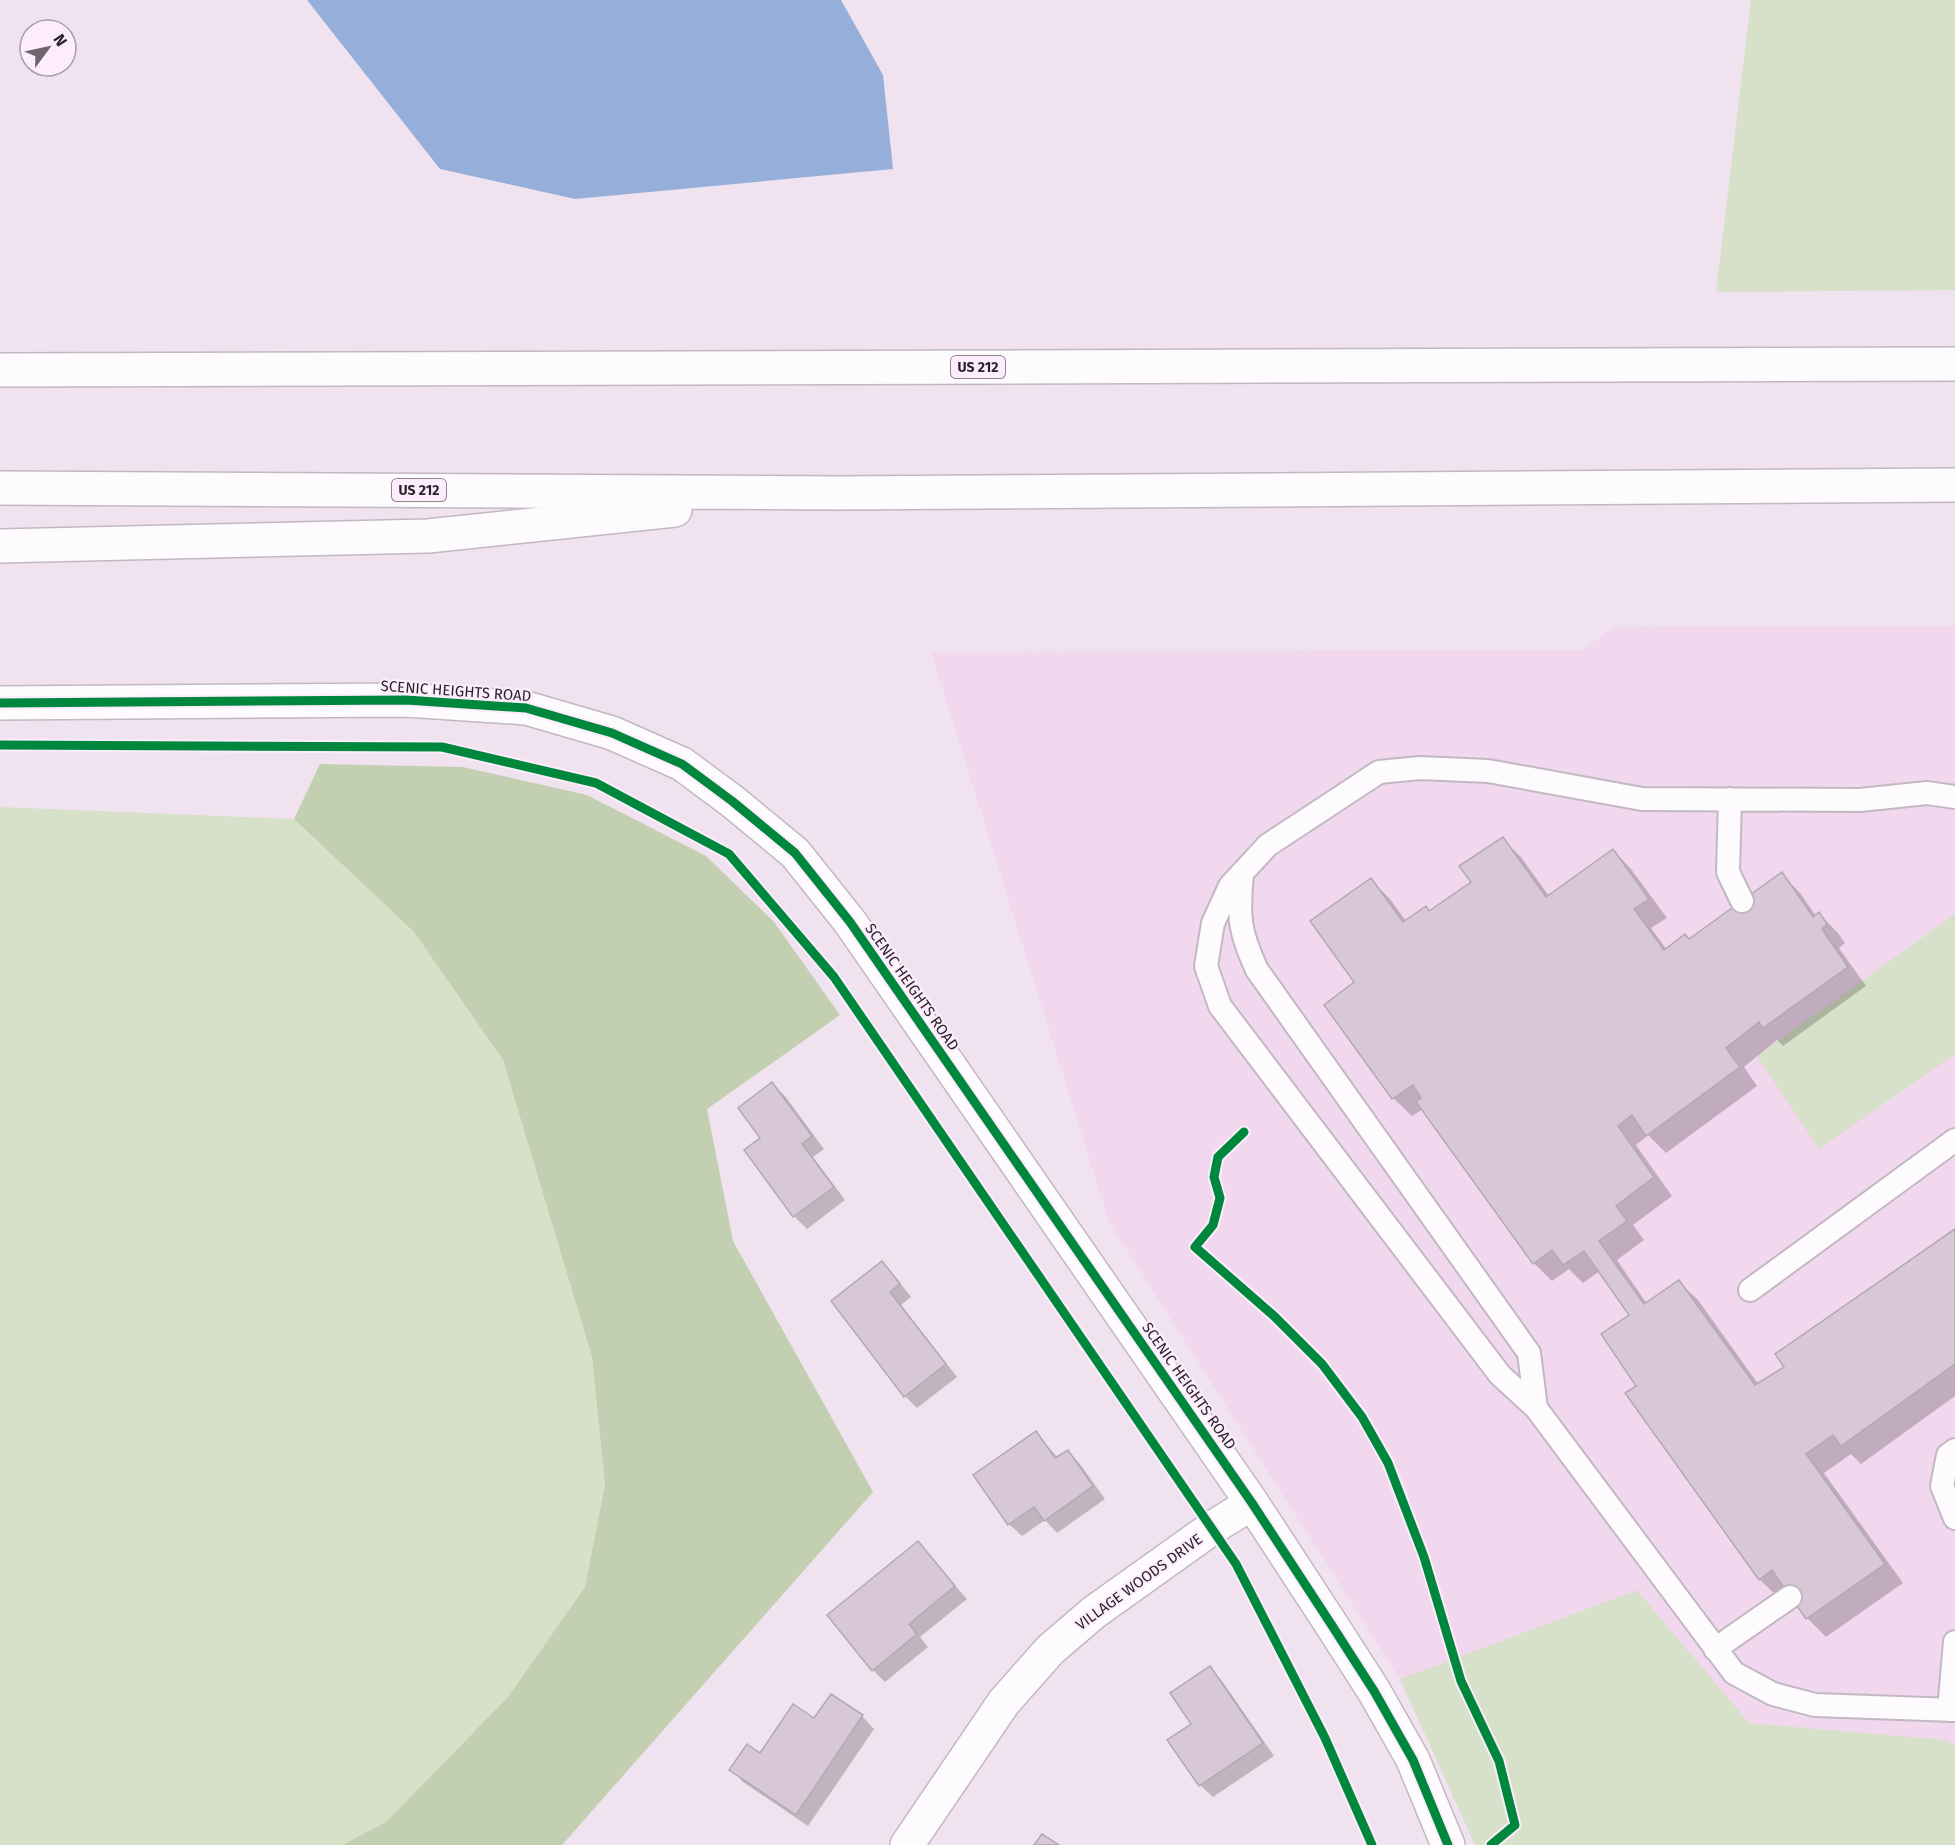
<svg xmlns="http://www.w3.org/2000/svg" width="1955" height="1845" viewBox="0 0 1955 1845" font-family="'Fira Sans',sans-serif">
<rect width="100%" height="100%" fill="#f0e2ef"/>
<path fill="#f1d8ee" d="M1955,626V1845H1475L1400,1679L1109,1222L931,652L1582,650L1613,627Z"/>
<path fill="#d7e1c9" d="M1751,0H1955V290L1716,292Z
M0,807L294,819L414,932L503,1060L592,1357L605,1485L585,1587L508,1697L386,1822L342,1845H0Z
M1955,914V1054L1819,1149L1757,1056Z
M1637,1590L1749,1723L1946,1740L1955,1746V1845H1475L1400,1679Z"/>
<path fill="#c2cfb1" d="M320,764L463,767L587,795L706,856L774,922L840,1015L707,1109L733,1241L873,1492L562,1845H342L386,1822L508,1697L585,1587L605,1485L592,1357L503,1060L414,932L294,819Z"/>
<path fill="#96aeda" d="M307,0H841L883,75L893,169L575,199L440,169Z"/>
<path fill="#0003" d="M1502,839L1521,857L1549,896L1613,850L1631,869L1667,918L1651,928L1667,950L1689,941L1782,874L1800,893L1816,916L1819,914L1838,933L1845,943L1839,948L1866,986L1783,1046L1777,1040L1744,1067L1757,1086L1666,1153L1648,1135L1636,1145L1672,1196L1633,1225L1644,1240L1617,1260L1647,1304L1679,1282L1698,1300L1759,1385L1786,1367L1955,1231V1396L1861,1464L1851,1454L1824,1473L1903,1583L1826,1637L1808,1619L1788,1591L1779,1598L1760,1580L1627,1394L1638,1387L1631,1315L1600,1271L1583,1283L1569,1269L1552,1281L1534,1263L1423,1109L1412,1116L1393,1098L1357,983L1371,880L1390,899L1406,921L1430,912L1473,882Z
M772,1084L785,1096L824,1149L813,1157L845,1200L807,1229L794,1216L746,1150L762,1138Z
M882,1263L894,1275L911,1297L901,1305L957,1377L917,1408L905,1396Z
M1036,1433L1058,1458L1068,1451L1080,1464L1105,1499L1057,1533L1045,1520L1022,1536L1009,1524L975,1475Z
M918,1543L967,1599L920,1637L928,1647L885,1682L873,1670Z
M1210,1668L1222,1681L1274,1756L1213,1797L1200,1785L1170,1740L1193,1724Z
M862,1716L874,1729L808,1826L743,1782L731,1769L761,1755Z"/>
<path fill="#d8c8d7" stroke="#b3a8b2" stroke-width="1.5" d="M1503,837L1546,897L1613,849L1649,899L1634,909L1664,950L1685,934L1689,939L1782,872L1813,917L1819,912L1827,924L1822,929L1848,967L1763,1028L1759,1022L1726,1048L1740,1067L1646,1136L1632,1115L1618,1126L1654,1177L1616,1206L1627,1221L1599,1241L1644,1304L1679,1280L1755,1385L1784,1367L1775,1354L1955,1229V1364L1841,1446L1833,1435L1806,1454L1885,1564L1806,1619L1772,1570L1759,1580L1625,1393L1636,1386L1601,1334L1629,1315L1584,1251L1563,1265L1552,1250L1533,1264L1416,1102L1421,1098L1413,1085L1392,1099L1324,1005L1354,982L1310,921L1371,878L1403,922L1426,906L1429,911L1471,882L1459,866Z
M772,1082L812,1136L802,1144L834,1187L793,1217L744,1150L760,1138L738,1108Z
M882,1261L900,1284L890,1292L946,1364L904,1397L831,1301Z
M1036,1431L1055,1458L1068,1450L1093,1486L1044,1521L1034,1507L1008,1525L973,1475Z
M918,1541L955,1586L909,1624L917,1634L872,1671L827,1615Z
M1210,1666L1263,1743L1199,1786L1167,1740L1191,1724L1170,1693Z
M831,1694L863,1715L796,1815L729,1770L747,1744L760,1753L793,1704L814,1718Z
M1042,1834L1059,1845H1034Z"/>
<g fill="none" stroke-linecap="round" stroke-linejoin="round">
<defs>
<path id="lane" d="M1955,797L1927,793L1860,800L1642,799L1488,771L1420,768L1379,772L1268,845L1230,886L1213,923L1206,966L1220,1006L1500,1375L1536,1408L1734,1673L1773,1694L1815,1705L1955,1710
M1730,799L1728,872L1742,901
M1242,874C1238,917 1239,931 1257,970L1529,1353L1536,1408
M1750,1290L1955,1140
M1955,1450L1948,1455L1942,1486L1955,1518
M1715,1649L1790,1597
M1949,1710L1955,1642"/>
<path id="street" d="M907,1845L1004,1702L1050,1650L1093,1613L1212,1528L1252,1503"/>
<path id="secondary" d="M0,703L406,700L526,708L612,733L682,764L732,801L795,853L850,922L1252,1503L1331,1624L1374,1691L1413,1760L1448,1845"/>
<path id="highway" d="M0,370L1955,364
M0,488L839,493L1955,485
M0,546L428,536L675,510"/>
</defs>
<use href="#lane" stroke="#c2b8c2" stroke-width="26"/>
<use href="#street" stroke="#c2b8c2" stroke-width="36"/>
<use href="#secondary" stroke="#c2b8c2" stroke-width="36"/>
<use href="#highway" stroke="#c2b8c2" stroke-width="36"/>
<use href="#lane" stroke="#fdfbfd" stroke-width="22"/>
<use href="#street" stroke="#fdfbfd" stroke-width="33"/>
<use href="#secondary" stroke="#fdfbfd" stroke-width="33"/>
<use href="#highway" stroke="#fdfbfd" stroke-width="33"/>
<defs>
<path id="cycleway" d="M0,703L406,700L526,708L612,733L682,764L732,801L795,853L850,922L1252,1503L1331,1624L1374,1691L1413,1760L1448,1845
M0,745L442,747L596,783L729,854L834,977L1236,1564L1325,1738L1372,1845
M1244,1132L1218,1157L1214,1177L1220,1198L1213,1225L1195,1247L1274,1316L1322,1364L1362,1417L1388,1463L1424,1557L1461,1681L1499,1761L1515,1825L1491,1845"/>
</defs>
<use href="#cycleway" stroke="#fdedfc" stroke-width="13"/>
<use href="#cycleway" stroke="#00873e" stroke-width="9"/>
</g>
<g text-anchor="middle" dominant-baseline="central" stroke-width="4.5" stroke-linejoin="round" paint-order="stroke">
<g fill="#fdedfc" stroke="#6b5f6a" stroke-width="1.5">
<rect x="951" y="356" width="54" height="22" rx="4.5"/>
<rect x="392" y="479" width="54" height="22" rx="4.5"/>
</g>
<g font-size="14" font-weight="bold" fill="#2c222b">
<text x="978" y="367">US 212</text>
<text x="419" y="490">US 212</text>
</g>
<g font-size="15" fill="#2c222b" stroke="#fdedfc">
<text transform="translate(456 691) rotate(4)">SCENIC HEIGHTS ROAD</text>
<text transform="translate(912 987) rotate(55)">SCENIC HEIGHTS ROAD</text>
<text transform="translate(1189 1386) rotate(55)">SCENIC HEIGHTS ROAD</text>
<text transform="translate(1139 1582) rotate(-36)">VILLAGE WOODS DRIVE</text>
</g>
</g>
<g transform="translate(48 48) rotate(57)"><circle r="28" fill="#fdedfc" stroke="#a99ca8" stroke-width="1.5"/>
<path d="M0-4.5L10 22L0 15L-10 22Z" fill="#716570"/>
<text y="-9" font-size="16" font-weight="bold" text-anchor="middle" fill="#2c222b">N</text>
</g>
</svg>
